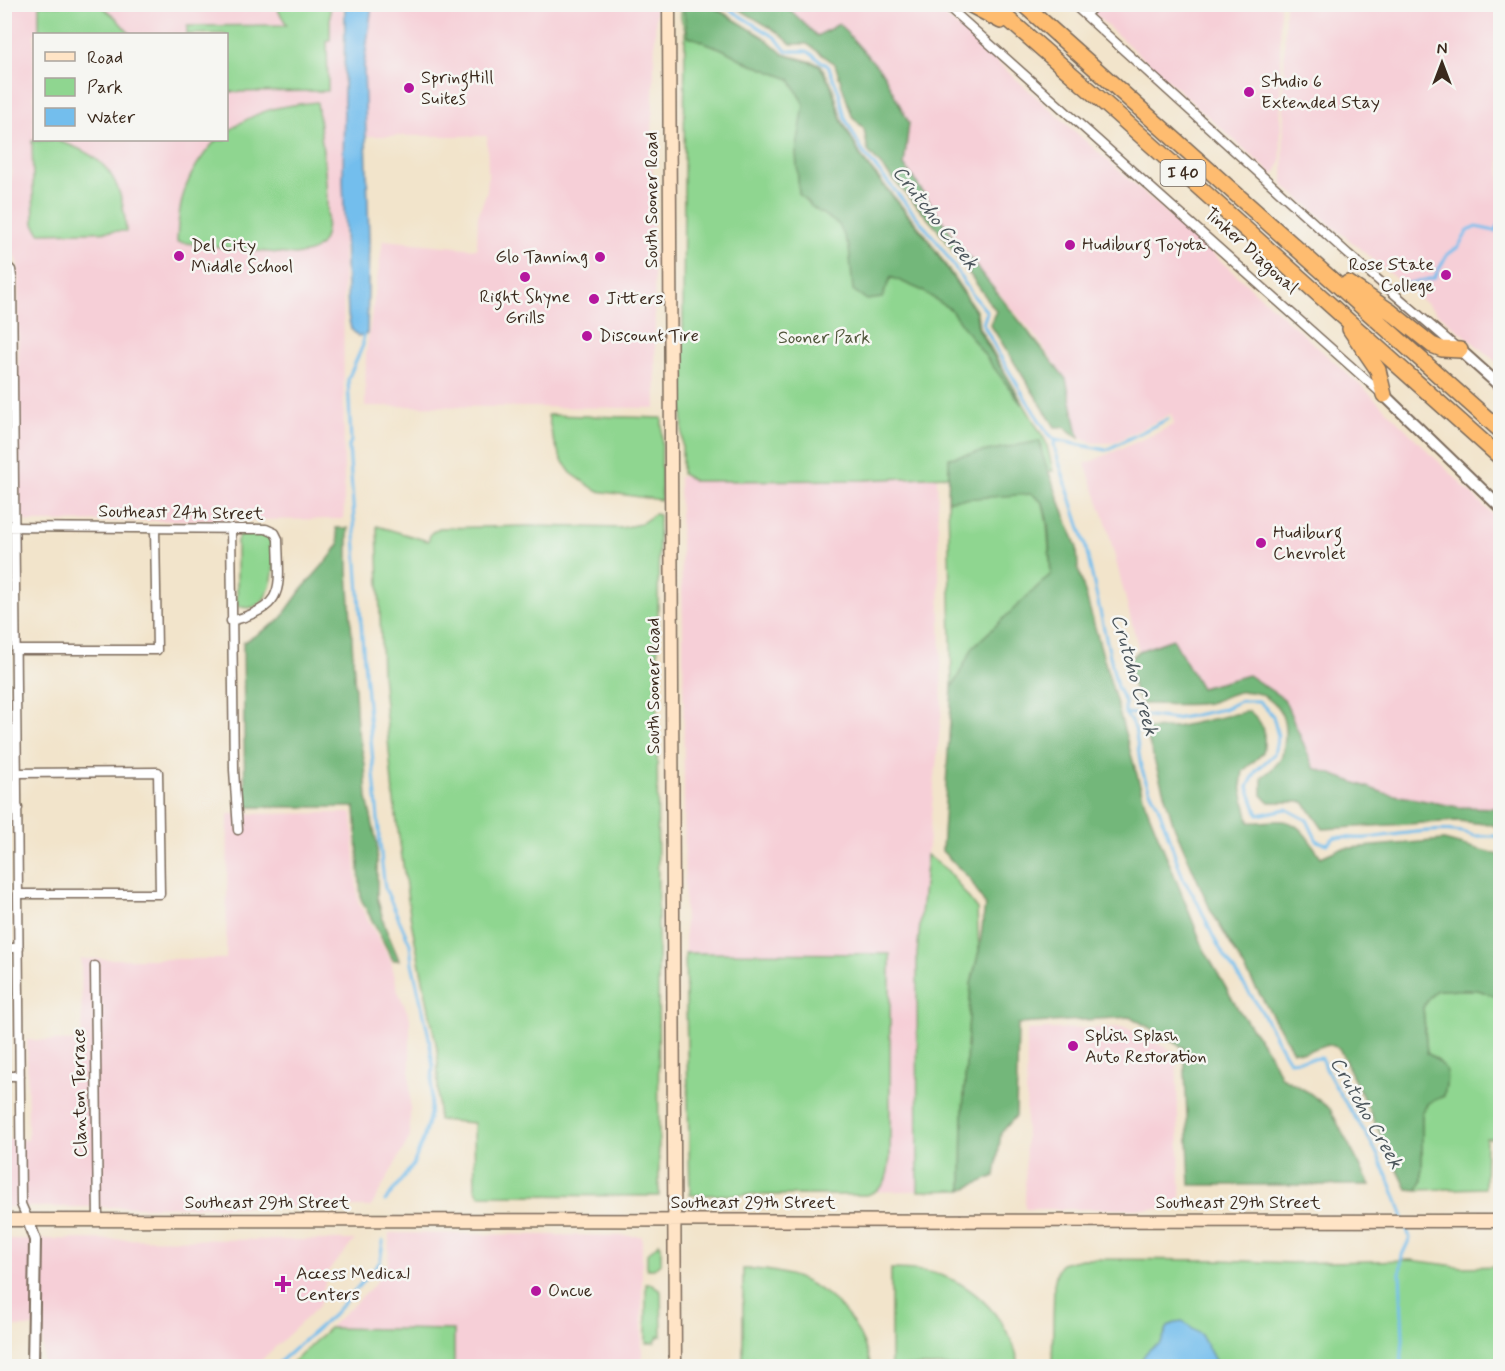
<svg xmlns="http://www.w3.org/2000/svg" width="1505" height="1371" viewBox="0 0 1505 1371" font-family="Mynerve,sans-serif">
<rect width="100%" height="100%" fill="#f6f6f2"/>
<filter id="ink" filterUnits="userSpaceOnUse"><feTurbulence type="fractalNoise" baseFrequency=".0167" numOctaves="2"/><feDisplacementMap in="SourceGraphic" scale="12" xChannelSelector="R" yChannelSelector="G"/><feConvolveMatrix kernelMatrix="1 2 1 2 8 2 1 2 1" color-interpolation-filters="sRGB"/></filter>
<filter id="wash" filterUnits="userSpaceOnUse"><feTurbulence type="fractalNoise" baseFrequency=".008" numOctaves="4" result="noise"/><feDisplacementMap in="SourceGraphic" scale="24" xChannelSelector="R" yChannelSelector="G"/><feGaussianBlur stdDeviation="1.35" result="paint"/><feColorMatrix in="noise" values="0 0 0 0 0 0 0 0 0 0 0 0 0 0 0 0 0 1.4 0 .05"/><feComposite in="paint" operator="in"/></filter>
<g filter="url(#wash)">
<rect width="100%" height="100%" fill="#f2e4cb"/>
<path fill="#f6cfd7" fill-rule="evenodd" d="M11,5H343L344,519L27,522L19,515L18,265L11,248ZM34,34H226V140H34Z
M372,5H656L652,134L656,408L365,406L366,352L383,240L477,249L478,216L487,191L488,175L487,136H367L364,66Z
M785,5H933L1369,393L1500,522V808L1458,807L1384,793L1314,768L1284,699L1248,675L1201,688L1173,639L1139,651L1106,522L1085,464L1157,433L1174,424L1171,414L1113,443H1095L1079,438L1066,379L1037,338L962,249L904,165L909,123Z
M1084,5H1280L1281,161L1277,171L1273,175Z
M1285,5H1500V365L1283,185Z
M937,474L942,708L927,855L948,871L977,909L979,951L962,1190L690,1195L685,953L683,624L679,477Z
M352,813L358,902L391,961L398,991L410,1018V1137L371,1207H5L4,1139L28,1140L27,1040L82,1041L81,959H226L228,814Z
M1125,1027L1176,1053L1181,1209H1025L1027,1030Z
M389,1233L642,1236V1366H454V1330L329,1328L374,1285L388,1263Z
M5,1239L355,1240L328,1271L319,1306L255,1366H43L42,1327H5Z"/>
<path fill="#8fd690" stroke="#658057" stroke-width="1.5" d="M39,5H100L115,17L130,34H39Z
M277,5H330V40H327L328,91L227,92L226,34H187V26L287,25L279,12Z
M681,5H711L765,38L783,54L820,64L832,85L842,120L863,159L927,237L977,312L979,328L1046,442L1053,471L864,480L694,481L682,474L685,30L681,18Z
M317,102C320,129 334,220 323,241C317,252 306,253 295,255L177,242C178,198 187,172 216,140H226L227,132C258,109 279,106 317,102Z
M53,140C105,153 123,178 126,231L40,233L34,224L32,141Z
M548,415L662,418L661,500L597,491L571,473L561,459L552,435Z
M1013,494H1032L1043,503L1047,524L1051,574L974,647L952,688L948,500Z
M655,514L659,515V518L657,699L659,1196L479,1195L475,1189L474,1123L438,1120V1053L411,921L393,794L382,673L377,526L428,541L431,533L439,528L530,526L621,528L640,524Z
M240,533L267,534C280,545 277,620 238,606L237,602V541Z
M927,855L948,871L977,909L979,951L971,984L963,1112L962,1190L918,1191L917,954Z
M685,953L890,954V1158C887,1177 888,1188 867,1195H690Z
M1452,989L1478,990L1500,998V1138H1486L1485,1188L1418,1190L1422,1181V1113L1428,1103L1444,1096L1437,1059L1427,1054L1423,1007L1436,990Z
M659,1243L661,1246V1262L654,1269H647V1254Z
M1082,1259L1219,1260L1291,1263L1411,1260L1463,1267L1500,1266V1366H1052L1054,1284L1057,1271L1061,1264Z
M743,1269C808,1268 855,1303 871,1366H743Z
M891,1269C910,1269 928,1270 946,1277C982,1291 1013,1328 1019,1366H891Z
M646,1284H653L661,1292L662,1336H659L654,1343H646Z
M329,1328L454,1330V1366H289Z"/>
<path fill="#73b77a" stroke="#57704c" stroke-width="1.5" d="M732,5H785L817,36L839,24L883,73L909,123L904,165L962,249L1066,379L1079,438L1064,427H1055L990,324L996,311L938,230L868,151L864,129L852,116L835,64L807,44H791L779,33Z
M683,7H713L765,38L783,54L819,65L831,86L841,120L862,159L928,240L976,313L978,329L1022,405L950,309L921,290L891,277L882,298L867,300L853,290L849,247L839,225L812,207L799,194L796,153L804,105L790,79L748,63L722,49L688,36Z
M1040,441L1042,454L1077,548L1078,568L1145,803L1204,949L1238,1009L1270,1054L1281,1077L1308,1092L1330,1109L1370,1185H1190L1184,1048L1131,1017L1018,1024L1016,1116L1001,1133L995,1176L962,1190L963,1112L971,984L979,951L985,905L970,879L942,851L952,688L973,647L1051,574L1048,524L1043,503L1032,494L948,500L949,458Z
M336,528H348V570L357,726L365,764L367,798L377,844V897L385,927L399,960H393L361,899L355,807H245L243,643L279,621L302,589L331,556L339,544Z
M1173,639L1201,688L1248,675L1284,699L1314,768L1384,793L1458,807L1500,808V829L1493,825L1458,821L1323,829L1304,802H1269L1262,795V777C1282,763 1285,755 1285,731C1285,706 1263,689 1239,692C1228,694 1218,701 1208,703C1187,706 1164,704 1143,704L1135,694L1128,661L1139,651Z
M1249,711C1265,723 1266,735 1263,753L1243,771L1241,786L1249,822C1261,823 1272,820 1283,821C1302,823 1311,844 1321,857L1339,849L1444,840L1500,855V998L1478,990H1436L1423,1007L1427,1053C1449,1066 1449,1072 1444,1096L1428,1103L1422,1113V1181L1418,1190L1407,1189L1339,1048L1328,1044L1305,1052L1293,1051L1211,911L1174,826L1145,729L1171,728Z"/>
<path fill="#73beed" stroke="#577486" stroke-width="1.5" d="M345,5H372L364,66L369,240L367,334L358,336L351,329L348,315L343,181Z
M1183,1322L1201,1335L1218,1366H1144L1142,1359C1147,1350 1151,1347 1160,1344C1169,1331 1161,1324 1183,1322Z"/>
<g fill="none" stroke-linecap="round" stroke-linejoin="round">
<path stroke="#73beed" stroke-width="3" d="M721,4L776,38L786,51H807L828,66L839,92L845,118L863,152L939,244L972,294L987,312L983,324L999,354L1029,404L1047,432L1055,440L1054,444L1057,456L1085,544L1117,687L1125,702V713L1135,728L1141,767L1149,789L1157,803L1184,881C1196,895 1204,917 1212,934C1224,959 1242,981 1257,1004C1269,1022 1277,1043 1289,1061L1321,1058C1333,1086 1348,1106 1364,1131C1379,1154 1395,1192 1403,1218
M1406,284L1434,278L1447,255L1458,247L1468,231L1476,227L1495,231L1500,223
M363,332V345L348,379L351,441L349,446L362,637L382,865L385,888L410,944L412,963L429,1037L433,1066L430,1114L423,1140L413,1165L385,1201
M1055,440L1106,450L1168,419
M1126,713L1175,719L1224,709L1240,701H1259L1273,716L1278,736L1274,754L1256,771L1248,787L1258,815L1286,809L1307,820L1317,841L1327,844L1335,837C1346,837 1357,839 1368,838C1396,835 1450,824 1474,836H1496L1500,839
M275,1366L333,1315L380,1262L383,1241
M1401,1366L1403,1339L1400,1273L1402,1255L1410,1238L1405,1224"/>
</g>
</g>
<g filter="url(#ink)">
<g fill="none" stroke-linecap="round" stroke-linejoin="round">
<defs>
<path id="minor" d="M945,4L1382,394
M1073,4L1348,254L1457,348
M1085,15L1093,7L1099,4
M4,263L11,270L12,277L21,1204L28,1220
M4,527L266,529L275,533L278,539C279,589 287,606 231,621
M231,528L234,770L238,830
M16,650H157L155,529
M17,773L158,772L160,894H18
M4,808H18
M4,948H19
M95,966L98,1221
M4,1076H20"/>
<path id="tertiary" d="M1460,350L1500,386
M1384,395L1500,507
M28,1220L35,1240L33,1366"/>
<path id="secondary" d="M669,4L675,1366
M4,1220L1500,1221"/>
<path id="motorway" d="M969,4L1001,21
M991,4L1117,114L1500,457
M1023,4L1500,430
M1348,283L1391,312L1432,345L1442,349L1460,350
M1350,329L1378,370L1384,395"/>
</defs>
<use href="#minor" stroke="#7b6b5b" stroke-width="11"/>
<use href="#tertiary" stroke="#7b6b5b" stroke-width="14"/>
<use href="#secondary" stroke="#7b6b5b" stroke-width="15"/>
<use href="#motorway" stroke="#7b6b5b" stroke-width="18"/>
<use href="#minor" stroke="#fff" stroke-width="8"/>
<use href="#tertiary" stroke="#fff" stroke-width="10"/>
<use href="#secondary" stroke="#ffe4c6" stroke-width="12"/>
<use href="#motorway" stroke="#febc70" stroke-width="15"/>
</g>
</g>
<g fill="#b5179e" stroke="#f6f6f2" stroke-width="2">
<circle cx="409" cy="88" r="6"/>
<circle cx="1249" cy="92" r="6"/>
<circle cx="1070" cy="245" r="6"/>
<circle cx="179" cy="256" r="6"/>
<circle cx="600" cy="257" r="6"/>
<circle cx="1446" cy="275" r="6"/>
<circle cx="525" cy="277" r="6"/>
<circle cx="594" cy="299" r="6"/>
<circle cx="587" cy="336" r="6"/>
<circle cx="1261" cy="543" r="6"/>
<circle cx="1073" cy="1046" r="6"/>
<path d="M280 1275h6v6h6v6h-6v6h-6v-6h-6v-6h6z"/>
<circle cx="536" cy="1291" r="6"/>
</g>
<g text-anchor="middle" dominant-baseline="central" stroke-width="5" stroke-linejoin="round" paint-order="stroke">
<rect fill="#f6f6f2" stroke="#73675e" stroke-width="1.5" x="1160.5" y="160" width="45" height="26" rx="4.5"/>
<g font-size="16" font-weight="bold" fill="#3b2a1e">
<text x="1183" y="173">I 40</text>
</g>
<g font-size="18" fill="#3b2a1e" stroke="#f6f6f2" text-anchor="start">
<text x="421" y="78">SpringHill<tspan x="421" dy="21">Suites</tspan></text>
<text x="1261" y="82">Studio 6<tspan x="1261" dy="21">Extended Stay</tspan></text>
<text x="1082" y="245">Hudiburg Toyota</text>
<text x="191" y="246">Del City<tspan x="191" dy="21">Middle School</tspan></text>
<text x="588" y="257" text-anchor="end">Glo Tanning</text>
<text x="1434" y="265" text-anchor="end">Rose State<tspan x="1434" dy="21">College</tspan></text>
<text x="525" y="297" text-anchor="middle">Right Shyne<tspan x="525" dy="21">Grills</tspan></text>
<text x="606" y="299">Jitters</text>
<text x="599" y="336">Discount Tire</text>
<text x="1273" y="533">Hudiburg<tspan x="1273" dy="21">Chevrolet</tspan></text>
<text x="1085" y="1036">Splish Splash<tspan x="1085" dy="21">Auto Restoration</tspan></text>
<text x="296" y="1274">Access Medical<tspan x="296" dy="21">Centers</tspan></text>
<text x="548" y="1291">Oncue</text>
</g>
<g font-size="18" fill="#3b2a1e" stroke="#f6f6f2">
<text transform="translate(652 200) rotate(-90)">South Sooner Road</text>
<text transform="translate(1251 251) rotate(42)">Tinker Diagonal</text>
<text transform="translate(181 513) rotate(1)">Southeast 24th Street</text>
<text transform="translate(654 686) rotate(-90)">South Sooner Road</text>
<text transform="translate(80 1093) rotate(-91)">Clanton Terrace</text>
<text x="267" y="1203">Southeast 29th Street</text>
<text x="753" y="1203">Southeast 29th Street</text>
<text x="1238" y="1203">Southeast 29th Street</text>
</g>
<g font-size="18" fill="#50553a" stroke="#f6f6f2">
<text x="824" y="338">Sooner Park</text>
</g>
<g font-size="20" font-style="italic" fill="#4c565c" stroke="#f6f6f2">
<text transform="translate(935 218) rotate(52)">Crutcho Creek</text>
<text transform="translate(1134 675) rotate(74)">Crutcho Creek</text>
<text transform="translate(1366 1113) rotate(60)">Crutcho Creek</text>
</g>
</g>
<rect width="1505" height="1371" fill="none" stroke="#f6f6f2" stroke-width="24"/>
<rect x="33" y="33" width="195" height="108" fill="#f6f6f2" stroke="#aba49d" stroke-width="1.5"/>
<rect x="45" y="52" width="30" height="9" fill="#ffe4c6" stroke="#aba49d" stroke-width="1.5"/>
<text x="87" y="63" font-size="18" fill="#3b2a1e">Road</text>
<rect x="45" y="78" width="30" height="18" fill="#8fd690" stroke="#aba49d" stroke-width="1.5"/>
<text x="87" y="93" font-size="18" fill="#3b2a1e">Park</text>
<rect x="45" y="108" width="30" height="18" fill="#73beed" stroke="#aba49d" stroke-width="1.5"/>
<text x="87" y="123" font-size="18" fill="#3b2a1e">Water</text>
<g transform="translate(1442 63)" stroke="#f6f6f2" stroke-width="4.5" paint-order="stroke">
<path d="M0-4.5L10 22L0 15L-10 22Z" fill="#3b2a1e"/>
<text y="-9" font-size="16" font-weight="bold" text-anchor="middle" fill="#3b2a1e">N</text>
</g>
</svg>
